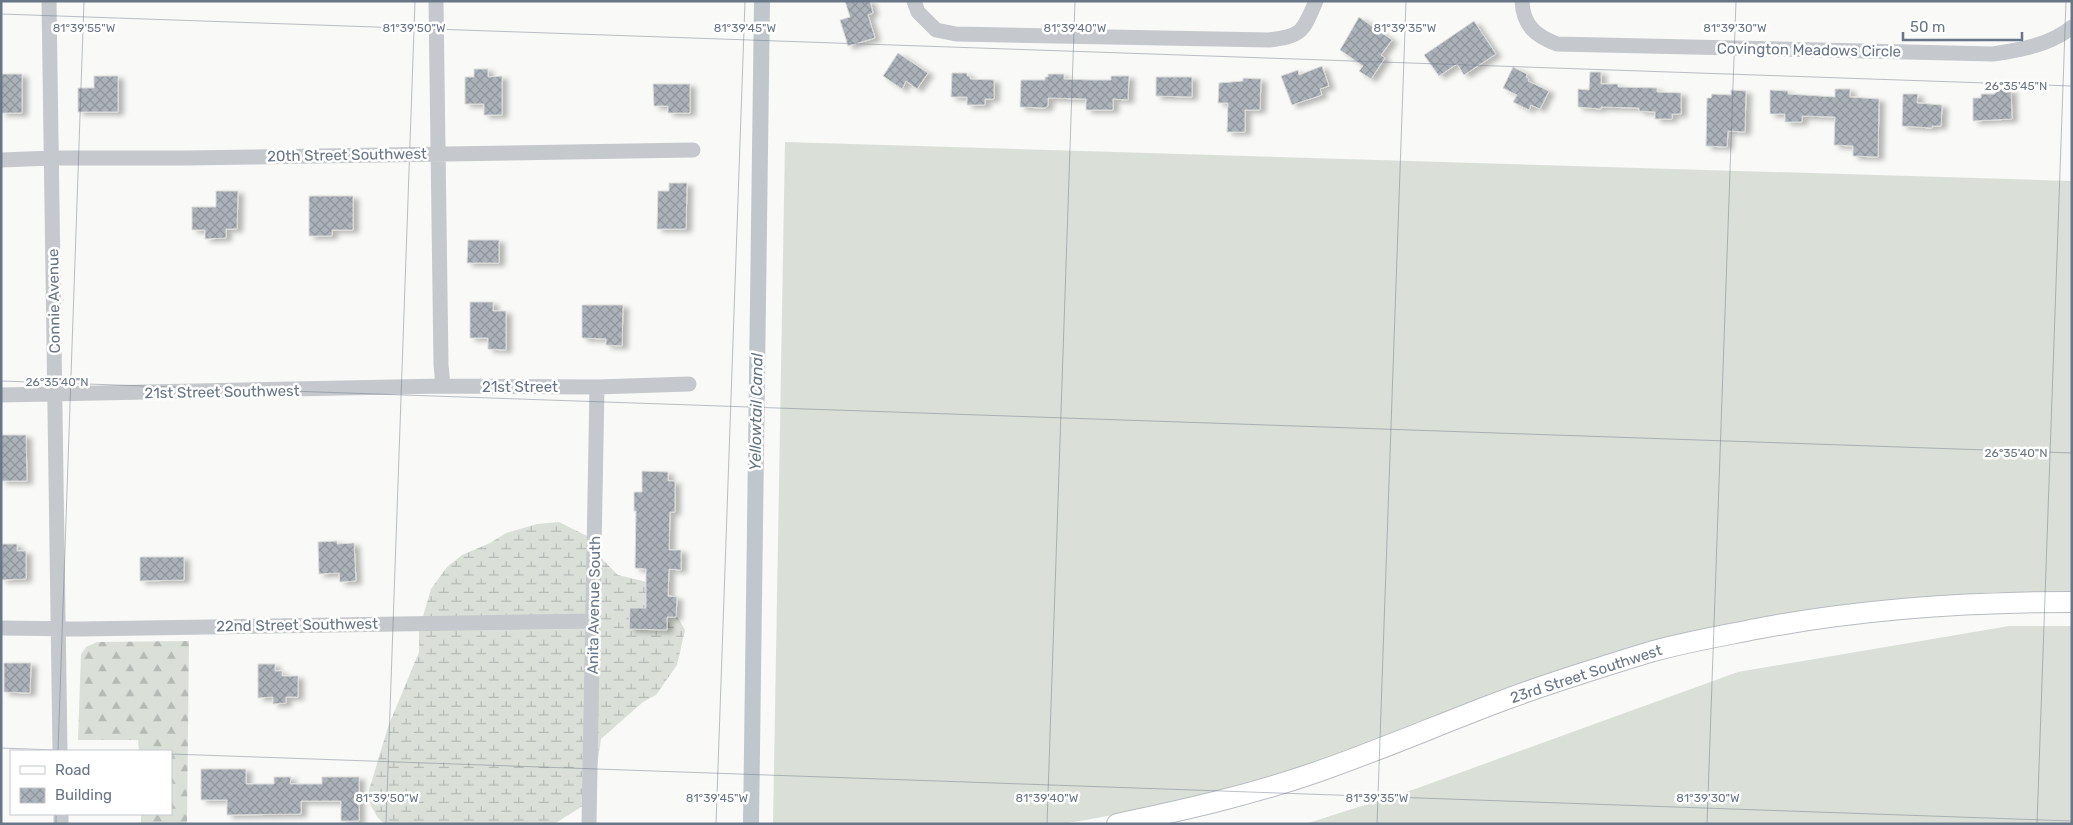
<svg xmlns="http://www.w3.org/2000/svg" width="2073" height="825" viewBox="0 0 2073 825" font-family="Rubik,sans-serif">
<defs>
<pattern id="forest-firs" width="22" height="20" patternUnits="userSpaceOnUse" patternTransform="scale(1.25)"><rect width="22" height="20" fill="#dae0d8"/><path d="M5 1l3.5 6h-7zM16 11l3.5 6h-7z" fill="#b5bab5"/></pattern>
<pattern id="wetland-marsh" width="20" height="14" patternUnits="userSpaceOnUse" patternTransform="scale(1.25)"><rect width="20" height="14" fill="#dae0d8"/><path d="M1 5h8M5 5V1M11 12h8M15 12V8" fill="none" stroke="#b5bab5"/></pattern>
<pattern id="building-cross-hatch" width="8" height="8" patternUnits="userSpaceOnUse" patternTransform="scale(1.25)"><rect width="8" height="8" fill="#acb2b9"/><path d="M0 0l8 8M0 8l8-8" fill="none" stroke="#90959c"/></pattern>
<filter id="shadow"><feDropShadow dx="5.5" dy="3" stdDeviation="2.5" flood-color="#0004"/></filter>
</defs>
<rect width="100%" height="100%" fill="#f9f9f7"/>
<path fill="#dae0d8" d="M785,142L2072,181V592H1995L1877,601L1806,610L1718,627L1309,765C1228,790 1146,811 1062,824H773Z
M2009,626H2072V824H1305L1415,789L1738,672Z"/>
<path fill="url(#forest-firs)" d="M189,641L187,824H141V814H171V751H139L138,740H78L81,654L86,647L97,642Z"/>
<path fill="url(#wetland-marsh)" d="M559,522L587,536L599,556L618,575L651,583L661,589L685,630L677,665L656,695L643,702L601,739L595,782L586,804L554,824H385L378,818L371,806L369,790L388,727L419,652V630L431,589L447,567L462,555L490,543L506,533L537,524Z"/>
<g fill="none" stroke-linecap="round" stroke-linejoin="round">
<path stroke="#bfc7cd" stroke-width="16" d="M751,824L762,1"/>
</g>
<path fill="url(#building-cross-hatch)" stroke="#dbdbd9" filter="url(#shadow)" d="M845,1H870L873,13L868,15L875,38L848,46L840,20L850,17Z
M1359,17L1392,40L1381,55L1385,58L1371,79L1359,71L1363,66L1340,50Z
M1474,21L1496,54L1464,75L1457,64L1439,76L1424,55Z
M898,53L928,73L917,89L906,81L902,89L883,76Z
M1322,66L1329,86L1320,89L1322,95L1292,105L1281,76L1298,70L1299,75Z
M1513,67L1527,74L1526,77L1529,79L1528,81L1549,91L1540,109L1531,105L1529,110L1513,102L1517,95L1503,88Z
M474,69H488V77L502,76V115H484V104H465V77H474Z
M1590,72H1601V84H1618V87L1657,88V92L1681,93V114H1672V119H1655V112L1639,111V108L1601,107V109L1578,107V89L1589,90Z
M952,73H967V76H970V79L994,80V99H985V105H967V97H951Z
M1,74H22V113H1Z
M1048,74H1064V79L1090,80H1111V76H1129L1128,100L1113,99V110H1086V99L1048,98V106L1045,108L1020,107L1021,80H1045V77H1048Z
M94,76H118V112H78V88H94Z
M1156,77H1192V97L1156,96Z
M1243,78L1261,79L1260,110H1245V132H1227L1228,103H1218L1219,83L1243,81Z
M653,84H690V113H668V106H654Z
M1835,89H1850V97L1879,99L1878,157L1853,156V146L1834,145L1835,117L1802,116V122H1785V114H1770V90L1788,91V94L1835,97Z
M1995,89H2011L2012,119L1973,121V98H1981V94H1995Z
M1731,90L1746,91L1745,132L1728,131L1727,147L1706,146L1707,98H1711L1712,94L1731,95Z
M1903,94H1918L1917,103L1942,105L1941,126H1932V128L1902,126Z
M669,183H687L686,229H657L658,191H669Z
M216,191H238L237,229H226V238L205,239V230H192V207H216Z
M309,196H353V230H332V236H309Z
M468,240H499V263H467Z
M470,302H493V311H506V350L488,349V338H470Z
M582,305H623L622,346L606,345V339L582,338Z
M1,435H26L27,481H1Z
M642,471L668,472V481H675V512H670L669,550H681V570L669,569L668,596L677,597L676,617H667V630L629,629L630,608H646V569L635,568L636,511H634V492H642Z
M337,541V544L354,543L356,581L340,582L339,573L319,574L318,542Z
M2,544H17V551H26V579L1,580Z
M140,557H184V580L140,581Z
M4,663H31L30,693L4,692Z
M258,664H275V671H282V676H298V697H286V703L273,704V697L258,698Z
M201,769H246V784H274V777H291L290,784H322V777H359V821H341V801H301V814L227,815V800H201Z"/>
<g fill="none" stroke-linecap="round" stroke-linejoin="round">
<defs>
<path id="secondary" d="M1117,824C1184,810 1250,795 1314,773C1378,751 1440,724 1504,700C1552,682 1601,667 1650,652C1685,642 1721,636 1756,629C1861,609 1965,602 2072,602"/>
</defs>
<use href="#secondary" stroke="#b7bbc1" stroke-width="22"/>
<path stroke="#c5c8cc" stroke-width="15" d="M49,1L60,751
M436,1L441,365L443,386
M914,1L918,12L936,30L956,34L1269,40C1303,36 1303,31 1316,1
M1522,1C1523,26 1536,36 1557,44L1993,54C2020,50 2050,45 2072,27
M1,160L52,158H185L693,150
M1,395L443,386L597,387L689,384
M1,628L81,629L592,621
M61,814V824
M589,824L597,387"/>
<use href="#secondary" stroke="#fff" stroke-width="20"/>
</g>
<path fill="none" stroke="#697687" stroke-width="1" stroke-opacity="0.45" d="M1,14L2072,86M1,381L2072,453M1,748L82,751M58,751L84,1M171,754L2072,821M56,824V814M386,824L415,1M716,824L745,1M1047,824L1075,1M1377,824L1406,1M1707,824L1736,1M2037,824L2066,1"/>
<g text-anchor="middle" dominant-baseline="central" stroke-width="5" stroke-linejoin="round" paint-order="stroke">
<g font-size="15" fill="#697687" stroke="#fff">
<text transform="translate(1809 50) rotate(1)">Covington Meadows Circle</text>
<text transform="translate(347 155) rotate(-1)">20th Street Southwest</text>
<text transform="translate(54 301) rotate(-91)">Connie Avenue</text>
<text x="520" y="387">21st Street</text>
<text transform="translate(222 392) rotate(-1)">21st Street Southwest</text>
<text transform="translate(594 605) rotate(-89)">Anita Avenue South</text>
<text transform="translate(297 625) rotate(-1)">22nd Street Southwest</text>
<text transform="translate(1586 674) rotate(-18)">23rd Street Southwest</text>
</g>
<g font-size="16" font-style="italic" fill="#657682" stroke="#fff">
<text transform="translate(756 412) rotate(-89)">Yellowtail Canal</text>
</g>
</g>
<g font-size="12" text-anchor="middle" fill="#697687" stroke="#fff" stroke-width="5" stroke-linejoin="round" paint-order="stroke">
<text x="84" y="32">81°39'55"W</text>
<text x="414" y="32">81°39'50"W</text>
<text x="745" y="32">81°39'45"W</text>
<text x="1075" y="32">81°39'40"W</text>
<text x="1405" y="32">81°39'35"W</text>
<text x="1735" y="32">81°39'30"W</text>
<text x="2016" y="90">26°35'45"N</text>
<text x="57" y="386">26°35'40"N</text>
<text x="2016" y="457">26°35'40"N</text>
<text x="387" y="802">81°39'50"W</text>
<text x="717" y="802">81°39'45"W</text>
<text x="1047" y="802">81°39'40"W</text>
<text x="1377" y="802">81°39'35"W</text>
<text x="1708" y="802">81°39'30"W</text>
</g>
<rect width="2073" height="825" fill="none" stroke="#697687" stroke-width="5"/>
<rect x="10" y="750" width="162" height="65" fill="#ffffff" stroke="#c3c8cf"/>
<rect x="20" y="766" width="25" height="8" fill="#ffffff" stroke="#c3c8cf"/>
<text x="55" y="775" font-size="15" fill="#697687">Road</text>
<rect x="20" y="788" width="25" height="15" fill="url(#building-cross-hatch)" stroke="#c3c8cf"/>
<text x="55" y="800" font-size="15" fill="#697687">Building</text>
<path d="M1903 32v8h119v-8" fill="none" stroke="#697687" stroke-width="2.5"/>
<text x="1910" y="32" font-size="15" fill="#697687" stroke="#ffffff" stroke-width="4" paint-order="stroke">50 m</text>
</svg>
